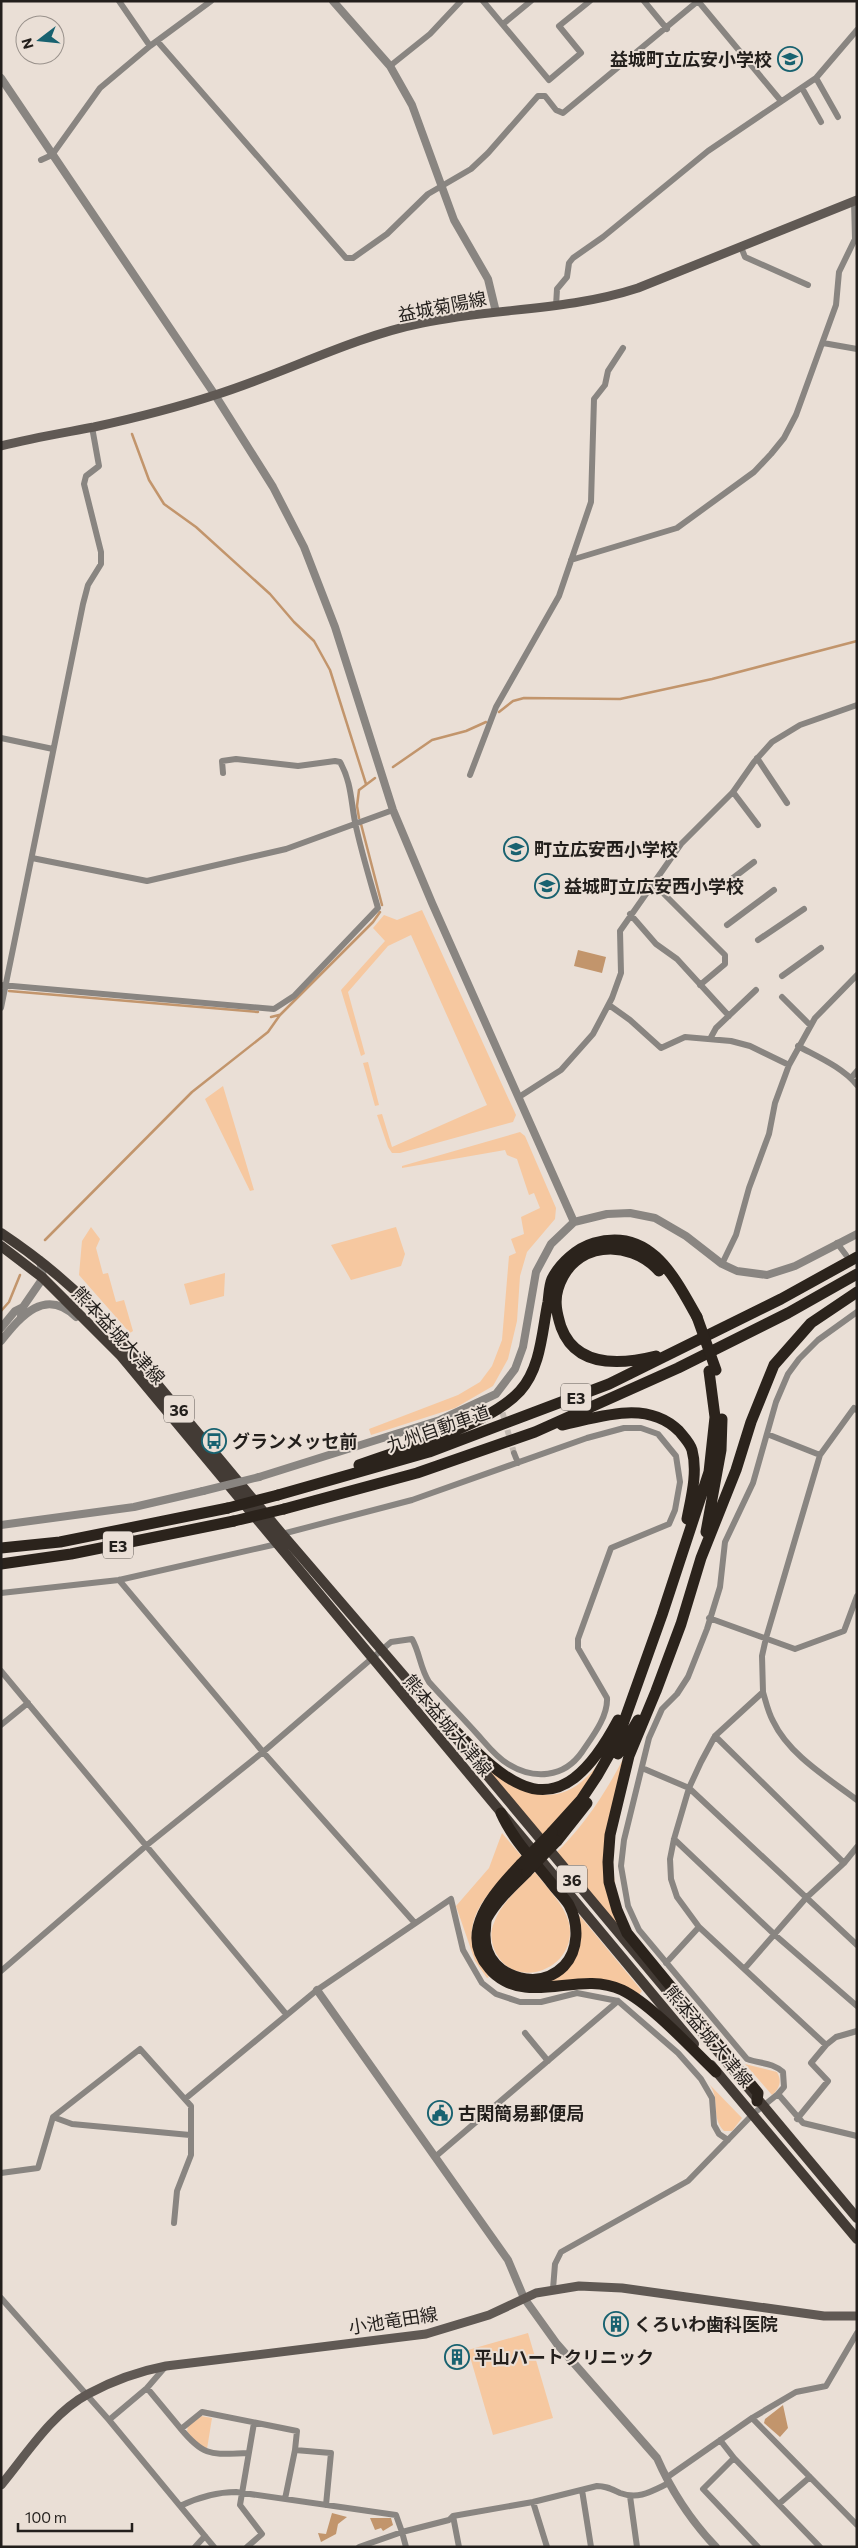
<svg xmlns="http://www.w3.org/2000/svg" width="858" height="2548" viewBox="0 0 858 2548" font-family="Commissioner,'Noto Sans JP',sans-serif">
<rect width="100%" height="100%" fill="#eadfd6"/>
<path fill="#f6c8a0" d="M422,910L516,1115L513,1122L400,1153H392L388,1147L377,1115L382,1114L392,1147L487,1105L411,935L388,946L348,992L365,1054L361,1056L341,990L385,941L373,928L384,915L397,920Z
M368,1062L379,1105L375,1106L363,1063Z
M223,1086L254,1190L250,1191L205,1099Z
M520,1132L525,1136L556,1208L555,1219L527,1252L520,1276L517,1321L508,1359L493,1386L455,1408L371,1435L369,1429L458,1395L480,1382L492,1366L502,1340L509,1256L516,1253L511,1239L524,1234L521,1217L540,1208L534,1193L529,1195L517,1159L507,1155L505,1150L402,1168V1166Z
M91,1227L100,1239L96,1248L103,1274L108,1273L116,1302L124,1300L133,1331L130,1333L79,1275L82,1241Z
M396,1227L405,1254L401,1266L351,1280L331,1245Z
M225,1273L224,1296L190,1305L184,1284Z
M632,1741L609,1829L620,1931L555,1854C588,1822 612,1783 632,1741Z
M482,1763C527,1793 558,1816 599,1763L595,1775L543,1840Z
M502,1833L523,1858C486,1893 449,1927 489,1977L487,1978L475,1961L456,1906L489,1868Z
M535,1872C547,1888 564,1904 569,1923C579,1969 513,1994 494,1949C491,1940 490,1931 494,1923C501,1903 520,1887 535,1872Z
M580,1916L642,1991L638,1996L623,1988L541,1984C565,1964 590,1953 578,1918Z
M745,2064L777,2072C782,2081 780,2088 772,2095Z
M709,2084L742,2118L732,2131H724C710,2117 721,2099 709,2084Z
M528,2333L553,2418L493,2435L468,2350Z
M201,2416L212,2418L207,2449L199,2446L187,2431L188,2426Z"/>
<path fill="#c2956c" d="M578,950L606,957L602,973L574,966Z
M783,2405L788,2428L780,2437L764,2423L765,2419Z
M332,2513L347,2517L338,2524L336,2534L321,2542L318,2533L326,2534Z
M370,2518H391L393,2525L383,2531L381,2528L375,2530Z"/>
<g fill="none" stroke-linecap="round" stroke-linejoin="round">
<path stroke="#c2956c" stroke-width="2.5" d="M132,434L149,480L164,504L196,527L270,594L294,622L314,641L330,670L366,784
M499,712L513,701L524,698L620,699L712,679L857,641
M393,767L432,740L466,731L486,722
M359,818L357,806L359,790L375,778
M361,824L382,905
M9,991L258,1012
M271,1017L279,1015
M45,1240L192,1092L268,1032L280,1015L373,922L380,912
M1,1311L9,1302L20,1275"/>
<path stroke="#c2b9b1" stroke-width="6" stroke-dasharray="6 3" stroke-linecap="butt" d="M500,1404L514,1453"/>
<path stroke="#898581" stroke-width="6" d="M119,1L150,46
M483,1L549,80L581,53L559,26L590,1
M644,1L667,29
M503,24L531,1
M158,42L346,258H353L387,234L428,194L471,169L488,153L538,96H545L556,110L563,113L698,1L781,101
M390,66L430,34L461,1
M816,78L838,117
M802,88L821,122
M41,160L52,155L100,88L150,46L211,1
M741,247L745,257L808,285
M556,306L557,289L567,277L569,263L573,258L603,237L708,151L816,78L857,30
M823,343L857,349
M571,560L677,528L754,472L771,454L784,438L796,415L836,305L839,272L855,239L854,201
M1,738L53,749
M757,758L787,803
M470,775L496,707L559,596L591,502L594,399L605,385L608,371L623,348
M733,792L758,825
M32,858L147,881L286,849L393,810
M653,883L725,955V964L700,985
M716,891L754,862
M630,914L656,944L677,959L729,1016
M727,925L774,890
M758,940L804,909
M782,976L821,948
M1,985L274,1009L294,996L378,908C370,880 361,851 355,822C351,801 351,781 340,762L335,761L298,766L236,759L222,761L223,773
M782,997L810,1025
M609,1005L630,1020L661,1048L685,1037L731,1041L750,1046L789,1065
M1,1008L83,604L88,585L101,564V552L84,484L86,476L99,466L92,427
M710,1039L716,1028L756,990
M798,1046C818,1057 842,1067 857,1085
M851,1078L857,1071
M519,1097L561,1070L593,1034L612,998L621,973L620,931L681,844L733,792L754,762L772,742L800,725L857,705
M837,1243L846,1255
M722,1264L736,1235L749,1188L769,1134L775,1103L789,1065L815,1018L857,975
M857,1312L818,1340L799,1359L788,1374L776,1402L753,1483L725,1542L720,1587L707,1629L688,1677L677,1694L662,1709L649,1738L624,1840L621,1866L628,1906L639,1930L747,2059C760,2064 772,2062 783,2072L784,2087L778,2094L803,2123L857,2136
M767,1434L820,1455
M514,1453L518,1463
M119,1580L263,1752L414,1922
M1,1593L119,1580L277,1544
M709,1618L795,1649L844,1631L857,1596
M1,1671L286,2014
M763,1692C766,1702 768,1712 773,1721C789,1755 828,1778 857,1800
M1,1725L28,1703
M715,1736L844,1863
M642,1768L689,1788L857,1945
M674,1839L775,1935L857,2006
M666,1963L699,1927
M745,1968L806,1898L844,1863L857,1847
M1,1971L147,1845L263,1752L391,1642L412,1639C420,1653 420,1668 429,1682C445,1700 462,1717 478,1735C487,1745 496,1757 508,1764C534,1780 564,1778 582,1752C592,1737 608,1717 607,1698L578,1648V1639L611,1548L669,1524L675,1510L680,1482L676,1456L658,1434L641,1428H624L587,1438L412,1500L282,1534
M525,2033L548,2061
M826,2045L699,1927L677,1897L671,1879L670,1859L674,1839L689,1788L701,1762L715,1736L763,1692L762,1656L766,1638L820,1455L854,1408L857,1410
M185,2099L317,1990L451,1899L463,1950L482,1983L496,1994L520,2002H541L577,1993L618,2001L678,2053L701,2079L712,2098L714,2125L719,2134L728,2140
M53,2117L72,2124L190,2135
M797,2119L828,2081L811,2063L826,2045L836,2037L857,2031
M435,2157L618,2001
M1,2173L38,2168L53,2117L140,2049L191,2106V2155L177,2191L174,2223
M553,2289L555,2264L561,2252L688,2181L753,2114L778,2094
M1,2298L109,2420L214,2547
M147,2388L181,2429L202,2412L297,2431L295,2450L331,2453L326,2505
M752,2418L857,2525
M109,2420L147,2388L166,2366
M181,2429C205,2458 212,2454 248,2453
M720,2440L734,2458L820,2547
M734,2458L703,2489L758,2547
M666,2478L752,2418L796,2392L826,2386L857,2333
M582,2490L591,2547
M630,2496L637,2547
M285,2499L295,2450
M533,2502L547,2547
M780,2503L810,2477
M180,2506C197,2498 216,2492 236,2492L396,2515L402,2532L449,2520L453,2516L533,2502L597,2486C606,2486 611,2489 620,2493C639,2500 652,2491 669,2483
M453,2516L459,2547
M195,2547L205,2536
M247,2547L262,2534L240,2505L254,2423
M359,2547L402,2532L406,2547"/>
<path stroke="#898581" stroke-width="8" d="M333,1L390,66L412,105L454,220L488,279L496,312
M1,78L215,395L273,487L304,547L335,627L393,810L432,903L574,1222
M21,1316L23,1307L43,1278L40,1260
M1,1328L15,1311L23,1307
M1,1341C21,1316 45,1287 76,1317
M259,1477L440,1420L496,1394L515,1369L523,1347L536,1272L551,1244L574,1222L607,1214L630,1213L655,1218L686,1236L722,1264L737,1271L767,1275L795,1266L857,1234
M1,1525L134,1507L203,1491
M317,1990L508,2260L524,2298L557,2344L657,2458C671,2490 692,2522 716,2547"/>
<path stroke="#605954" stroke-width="9" d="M1,446C32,438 63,433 94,427C135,418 175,408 215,395C283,374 352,337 422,323C494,308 568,311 638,288L857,200
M1,2485C26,2455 52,2413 88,2394C112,2381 140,2371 166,2366L426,2334L489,2315L536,2293L579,2286L622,2288L824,2316H857"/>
<path stroke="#433b35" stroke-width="10" d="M1,1233C37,1257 68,1282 98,1313L282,1534L429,1705
M1,1246L43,1278L121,1356L694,2044
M455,1737L857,2218
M711,2065L857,2239"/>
<path stroke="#2b231c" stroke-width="11" d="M656,1356C620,1365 576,1368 561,1327C557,1314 554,1302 558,1289C572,1241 629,1238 659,1271
M562,1425C600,1417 647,1399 679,1431C684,1437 690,1443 692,1450C698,1472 691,1498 687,1519
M359,1465C405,1448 488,1426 520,1391C541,1368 542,1331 548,1302C549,1295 549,1286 552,1279C560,1263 577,1248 594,1243C650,1227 674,1276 697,1317
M278,1495L429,1452L609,1384L781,1299L857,1257
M284,1509L417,1473L535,1432L678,1368L788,1313L857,1274
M706,1532L721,1450L722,1419
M1,1548L60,1542L228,1508
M1,1564L71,1554L234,1521
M425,1700C497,1771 549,1850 618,1720
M618,1754L638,1720
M501,1813C513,1840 534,1861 552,1884C557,1891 565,1898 569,1905C579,1924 579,1950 564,1966C554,1976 540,1981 526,1979C501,1975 484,1959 485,1933C486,1928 485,1922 487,1918C497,1900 513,1886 527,1872
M552,1832L581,1800L597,1776L617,1741L662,1615L709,1472L715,1417L709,1371
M557,1841L587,1803
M521,1864C496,1891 457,1931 489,1968C497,1978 511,1986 525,1987C557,1991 589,1975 622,1990C651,2004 691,2048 716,2072
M757,2101L758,2093L627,1933L617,1910L609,1882L608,1862L610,1835L629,1756L656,1691L681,1624L701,1558L736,1470L751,1422L774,1365L811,1323L857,1292"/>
<path stroke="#898581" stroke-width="8" d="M203,1491L259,1477"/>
<path stroke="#2b231c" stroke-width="11" d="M697,1317L716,1370
M228,1508L278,1495
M234,1521L284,1509
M521,1864L552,1832
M527,1872L557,1841"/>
</g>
<defs>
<symbol id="school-ring" viewBox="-11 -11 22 22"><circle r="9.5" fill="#eadfd6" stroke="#186270" stroke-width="1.5"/><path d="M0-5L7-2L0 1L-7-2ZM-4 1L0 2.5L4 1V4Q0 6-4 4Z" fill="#186270"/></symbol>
<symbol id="bus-ring" viewBox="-11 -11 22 22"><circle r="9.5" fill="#eadfd6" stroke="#186270" stroke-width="1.5"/><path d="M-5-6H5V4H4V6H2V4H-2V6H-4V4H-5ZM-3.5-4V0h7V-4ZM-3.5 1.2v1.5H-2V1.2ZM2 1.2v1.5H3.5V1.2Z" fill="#186270"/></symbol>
<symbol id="civic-ring" viewBox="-11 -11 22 22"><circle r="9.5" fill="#eadfd6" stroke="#186270" stroke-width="1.5"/><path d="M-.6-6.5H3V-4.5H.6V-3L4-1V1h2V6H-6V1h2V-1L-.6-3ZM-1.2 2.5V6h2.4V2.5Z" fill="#186270"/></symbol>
<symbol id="building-ring" viewBox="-11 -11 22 22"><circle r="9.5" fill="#eadfd6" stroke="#186270" stroke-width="1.5"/><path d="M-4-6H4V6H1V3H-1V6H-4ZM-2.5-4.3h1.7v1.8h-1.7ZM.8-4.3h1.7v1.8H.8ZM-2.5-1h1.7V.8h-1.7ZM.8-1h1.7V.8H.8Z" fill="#186270"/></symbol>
</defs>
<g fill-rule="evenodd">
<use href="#school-ring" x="776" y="45" width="28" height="28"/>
<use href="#school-ring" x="502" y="835" width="28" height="28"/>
<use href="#school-ring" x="533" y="872" width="28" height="28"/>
<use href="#bus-ring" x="200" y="1427" width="28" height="28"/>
<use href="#civic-ring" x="426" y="2099" width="28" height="28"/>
<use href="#building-ring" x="602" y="2310" width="28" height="28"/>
<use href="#building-ring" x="443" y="2343" width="28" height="28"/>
</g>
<g text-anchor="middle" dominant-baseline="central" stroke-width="4" stroke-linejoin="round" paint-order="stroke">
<g fill="#eadfd6" stroke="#5f5954" stroke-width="1">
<rect x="561" y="1383.5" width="30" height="27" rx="4"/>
<rect x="164" y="1395.5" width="30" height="27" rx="4"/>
<rect x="103" y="1531.5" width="30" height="27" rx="4"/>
<rect x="557" y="1865.5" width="30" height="27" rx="4"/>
</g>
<g font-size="16" font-weight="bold" fill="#231f1c">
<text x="576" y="1397">E3</text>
<text x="179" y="1409">36</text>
<text x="118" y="1545">E3</text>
<text x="572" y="1879">36</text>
</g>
<g font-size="18" font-weight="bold" fill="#231f1c" stroke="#eadfd6" text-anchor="start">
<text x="772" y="59" text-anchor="end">益城町立広安小学校</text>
<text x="534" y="849">町立広安西小学校</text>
<text x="564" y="886">益城町立広安西小学校</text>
<text x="232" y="1441">グランメッセ前</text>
<text x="458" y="2113">古閑簡易郵便局</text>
<text x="634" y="2324">くろいわ歯科医院</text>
<text x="474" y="2357">平山ハートクリニック</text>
</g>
<g font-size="18" fill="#231f1c" stroke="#eadfd6">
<text transform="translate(442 306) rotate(-11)">益城菊陽線</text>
<text transform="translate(119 1335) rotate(47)">熊本益城大津線</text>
<text transform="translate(438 1428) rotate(-19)">九州自動車道</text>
<text transform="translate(448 1725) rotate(50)">熊本益城大津線</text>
<text transform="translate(709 2036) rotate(50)">熊本益城大津線</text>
<text transform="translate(393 2320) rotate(-9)">小池竜田線</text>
</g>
</g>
<rect width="858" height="2548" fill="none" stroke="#231f1c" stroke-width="5"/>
<g transform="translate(40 40) rotate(254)"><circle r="24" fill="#eadfd6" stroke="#9a928c"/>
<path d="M0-4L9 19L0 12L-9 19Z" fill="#186270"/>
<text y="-8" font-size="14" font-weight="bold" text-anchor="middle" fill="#231f1c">N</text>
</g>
<path d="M18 2523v8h114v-8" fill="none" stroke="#231f1c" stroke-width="2.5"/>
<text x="25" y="2523" font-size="15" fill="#231f1c" stroke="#eadfd6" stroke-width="4" paint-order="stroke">100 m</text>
</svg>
